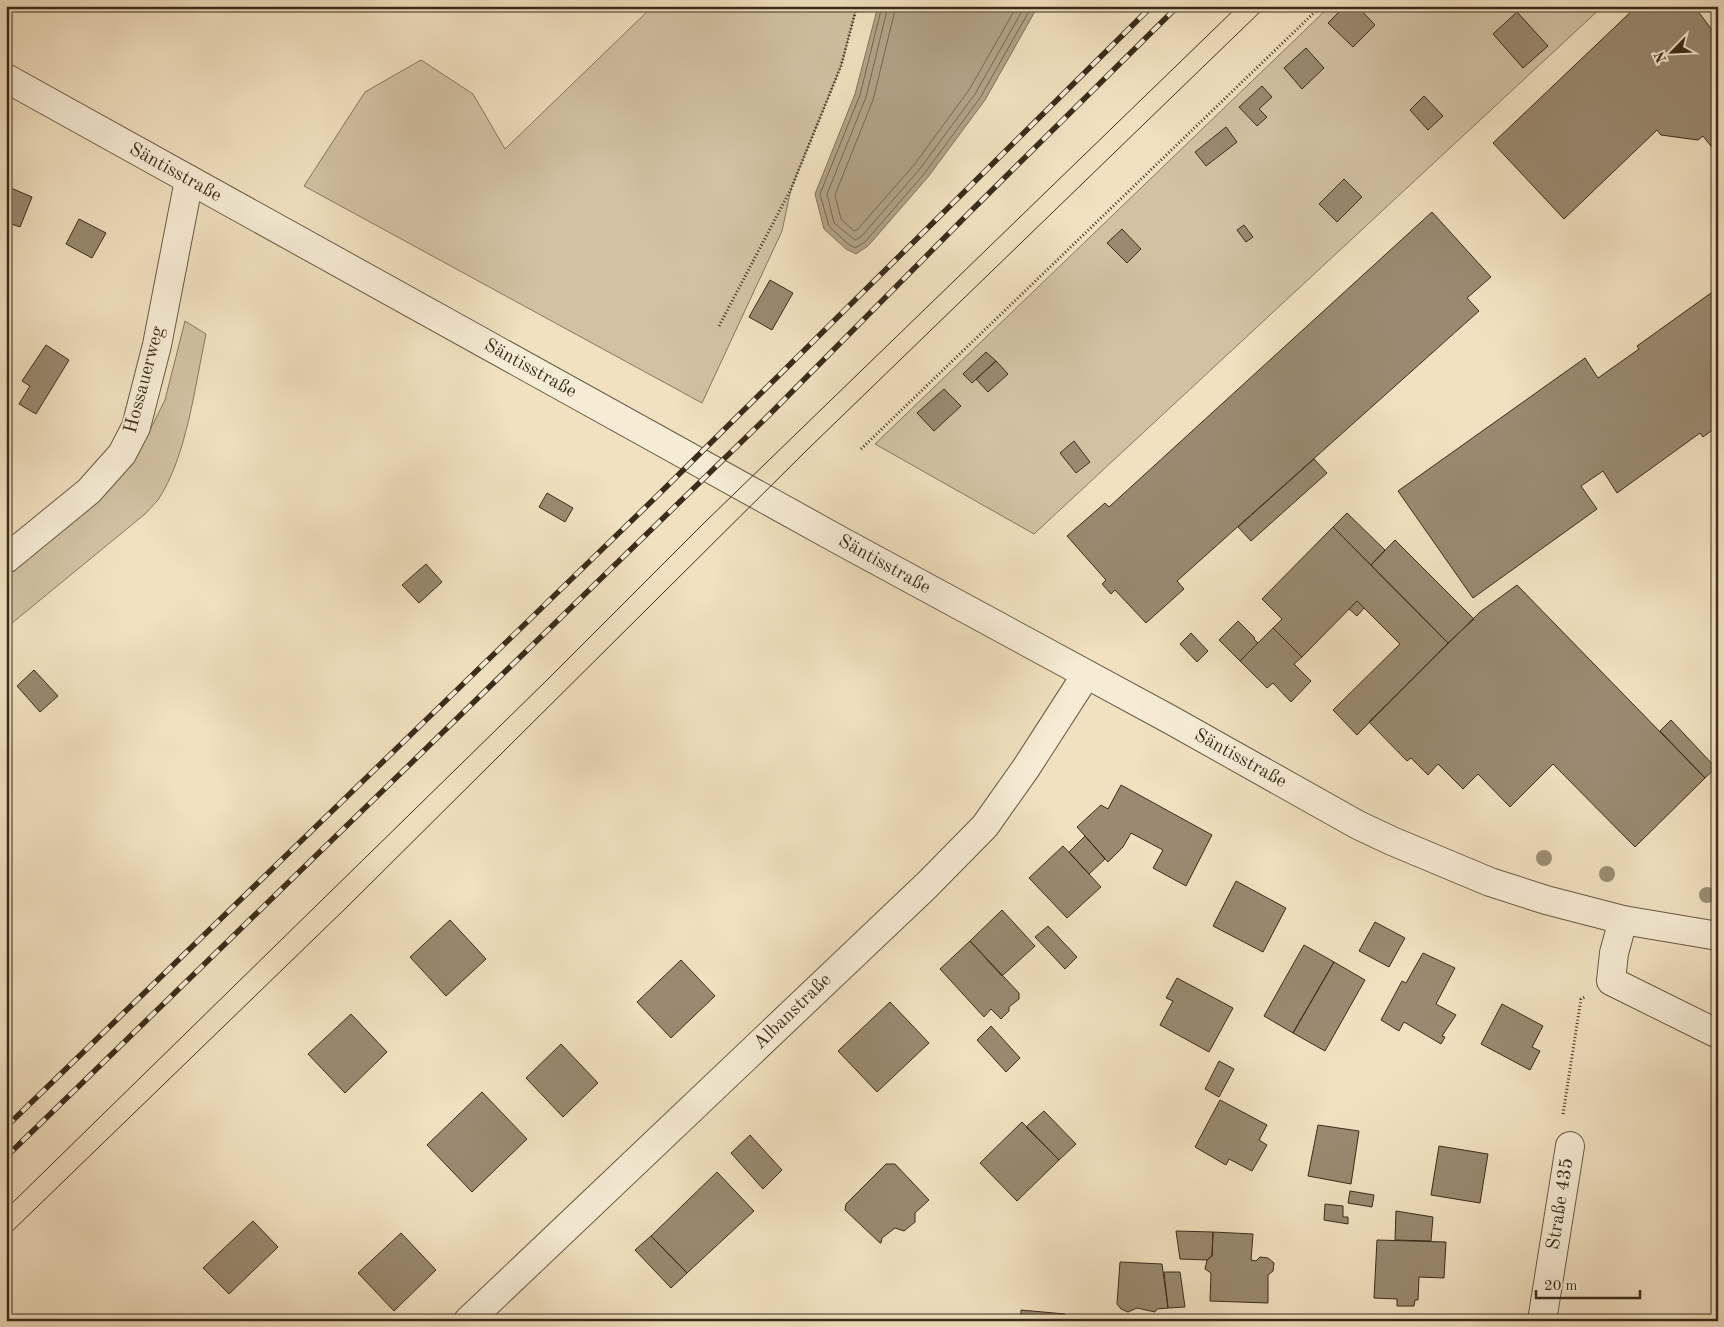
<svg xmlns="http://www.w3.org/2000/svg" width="1724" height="1327" viewBox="0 0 1724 1327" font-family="'Old Standard TT',serif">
<rect width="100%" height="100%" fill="#f1e1c0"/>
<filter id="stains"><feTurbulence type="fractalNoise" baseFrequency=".004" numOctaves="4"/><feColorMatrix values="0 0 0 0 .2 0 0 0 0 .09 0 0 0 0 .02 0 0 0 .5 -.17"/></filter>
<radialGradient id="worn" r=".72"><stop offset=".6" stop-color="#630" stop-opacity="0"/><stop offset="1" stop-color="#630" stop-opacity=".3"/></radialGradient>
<path fill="#d2c2a4" stroke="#867760" d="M653,6H857L841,66L791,189L782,231L702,403L304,186L365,92L421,60L473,94L505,149Z
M1330,6H1603L1034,534L875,444Z
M185,321L206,334C195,385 187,456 158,500C154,505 149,509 145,514L6,628V573L100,496L136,458L165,400Z"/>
<path fill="#b2a388" stroke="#82735c" d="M878,6H1038L985,100L928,177L868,246L856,254L846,249L824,229L815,194L855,94Z"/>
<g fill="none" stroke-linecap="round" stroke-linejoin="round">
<path stroke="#766852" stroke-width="1" d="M882,6L860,95L820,194L829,226L848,244L855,248L865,242L924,174L980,98L1032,6
M888,6L866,97L827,194L834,223L855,240L861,237L919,170L975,94L1025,6
M896,6L873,100L835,195L841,219L854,231L857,230L914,165L969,90L1017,6"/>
</g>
<path fill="#998a71" stroke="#392c1b" d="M1345,6H1357L1375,25L1353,47L1328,23Z
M1637,6H1694L1718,38V155L1703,136L1698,140L1661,135L1657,130L1564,219L1493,143Z
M1517,12L1548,46L1523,68L1493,34Z
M1306,48L1324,68L1302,89L1284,68Z
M1262,86L1272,97L1259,109L1267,117L1257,126L1239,107Z
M1424,96L1443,116L1428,130L1410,110Z
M1226,127L1237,142L1206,166L1195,152Z
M1344,179L1362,197L1337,222L1319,204Z
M6,186L32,197L20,227L6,222Z
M1432,212L1491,277L1467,298L1479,311L1177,581L1184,589L1146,623L1115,590L1111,594L1102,584L1106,580L1067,536L1105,503L1109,507Z
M79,219L106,233L92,258L66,244Z
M1244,225L1253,237L1246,242L1237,230Z
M1122,229L1141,249L1127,263L1107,243Z
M770,280L793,293L772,330L749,317Z
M1718,288V426L1703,437L1700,433L1617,493L1603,471L1581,486L1597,509L1473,598L1398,491L1585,358L1598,378L1639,349L1637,346Z
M46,345L69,360L36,414L19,404L30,386L22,381Z
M986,352L996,361L972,383L963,374Z
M996,361L1008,374L988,392L976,379Z
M944,389L961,406L934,431L917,413Z
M1074,441L1090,462L1076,473L1060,453Z
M1314,459L1327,473L1251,541L1238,527Z
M547,493L573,508L565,522L539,507Z
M1347,513L1385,550L1371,565L1333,527Z
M1333,527L1448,643L1357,735L1333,710L1400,644L1357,601L1302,657L1273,628L1282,619L1262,599Z
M1395,540L1474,619L1448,643L1371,565Z
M426,564L442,582L419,603L402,585Z
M1517,585L1705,778L1635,847L1553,764L1510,807L1478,774L1463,789L1438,764L1428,775L1411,758L1407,761L1369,722L1480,612Z
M1357,601L1364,608L1357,616L1349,609Z
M1238,621L1255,638L1254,639L1258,643L1240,661L1219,640Z
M1273,628L1302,657L1294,664L1311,681L1291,702L1273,683L1267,688L1240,661Z
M1191,633L1208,651L1197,662L1180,644Z
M34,670L58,696L40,712L17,686Z
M1671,720L1716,768L1705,778L1660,731Z
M1121,785L1212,835L1186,886L1153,868L1163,850L1131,833L1123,847L1108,862L1077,827L1101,805L1108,809Z
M1085,836L1105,859L1089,874L1069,852Z
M1063,846L1101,887L1067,918L1029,878Z
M1236,881L1286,908L1263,952L1213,926Z
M1002,910L1035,946L1002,976L970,941Z
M450,920L486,959L446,996L410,957Z
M1375,922L1405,938L1389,967L1359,951Z
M1048,926L1077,957L1065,969L1035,937Z
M970,941L1019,993V999L1009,1007V1011L1001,1019L991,1009L984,1017L940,969Z
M1304,945L1334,962L1293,1033L1264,1016Z
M1423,953L1455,968L1436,1004L1456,1015L1442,1036L1445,1037L1441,1044L1404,1022L1399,1031L1381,1020L1402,981L1406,983Z
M681,960L715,996L671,1038L637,1002Z
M1334,962L1365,980L1325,1051L1293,1033Z
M1177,978L1233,1008L1209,1052L1160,1025L1173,1001L1166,998Z
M890,1002L929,1043L877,1092L838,1051Z
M1502,1004L1543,1026L1532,1047L1540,1051L1530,1070L1481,1044Z
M351,1014L387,1052L345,1093L308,1054Z
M991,1026L1020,1058L1006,1072L977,1040Z
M561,1044L598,1083L563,1117L526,1078Z
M1219,1061L1234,1069L1219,1097L1205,1089Z
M482,1092L527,1139L472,1192L427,1145Z
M1220,1100L1267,1125L1259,1140L1267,1145L1252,1171L1229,1159L1226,1165L1195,1147Z
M1044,1111L1076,1144L1059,1160L1026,1127Z
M1022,1122L1059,1160L1017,1201L980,1163Z
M1318,1125L1359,1131L1351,1184L1308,1176Z
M750,1135L782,1170L763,1189L731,1153Z
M1439,1146L1488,1154L1480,1203L1431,1195Z
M886,1164H895L929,1200L915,1213V1222L904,1231L895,1228L882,1238L881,1243H880L845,1210L846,1204Z
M717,1172L754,1211L687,1273L651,1236Z
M1350,1191L1374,1195L1372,1207L1348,1203Z
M1325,1204L1343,1206V1217H1348V1224L1324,1220Z
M1396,1211L1433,1217L1431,1241L1395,1240Z
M253,1221L278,1247L229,1294L203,1268Z
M1176,1231L1213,1232L1212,1256L1207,1260L1180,1259Z
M1213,1232L1253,1234L1251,1260L1256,1261L1260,1257L1268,1258L1274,1263L1273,1271L1268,1275V1303L1210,1301L1211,1273L1205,1269L1207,1260L1212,1256Z
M401,1233L436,1270L394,1311L358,1273Z
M651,1236L687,1273L671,1288L635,1250Z
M1377,1240L1446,1242L1444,1278L1419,1277L1418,1300H1415L1414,1306H1397V1299L1374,1298Z
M1120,1262L1162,1264L1168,1308L1157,1309L1155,1312L1137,1308L1128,1312L1121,1309L1117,1304Z
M1164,1272H1180L1185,1307L1168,1308Z
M1021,1310L1065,1314V1321H1021Z
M1307,1317L1337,1319V1321H1307Z"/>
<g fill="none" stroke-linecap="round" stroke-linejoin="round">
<defs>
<path id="minor" d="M6,559L89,491L122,454L136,427L157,345L189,180
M1623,920L1614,953L1611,981L1718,1034
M468,1321L927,885L985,826L1026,768L1086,675
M1542,1321L1570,1146"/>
<path id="tertiary" d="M6,78L839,540L1171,720L1358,825L1392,841L1490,882L1546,900L1623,920L1718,936"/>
</defs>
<use href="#minor" stroke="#675944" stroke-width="30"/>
<use href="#tertiary" stroke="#675944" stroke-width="30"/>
<path stroke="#392c1b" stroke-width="3" stroke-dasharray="1 2.5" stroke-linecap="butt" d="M719,326L791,189L841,66L857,6
M861,449L1321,6
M1563,1114L1581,999L1585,997"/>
<use href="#minor" stroke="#f6ecd6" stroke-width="28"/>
<use href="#tertiary" stroke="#f6ecd6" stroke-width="28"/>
<path stroke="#392c1b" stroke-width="1" d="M6,1209L546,681L705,522L1238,6
M6,1237L347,907L808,449L1266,6"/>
<defs>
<path id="rail" d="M6,1127L655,498L1152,6
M6,1157L765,419L969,213L1178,6"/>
</defs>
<use href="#rail" stroke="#392c1b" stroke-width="5.5"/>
<use href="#rail" stroke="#f6ecd6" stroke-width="4" stroke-dasharray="11" stroke-linecap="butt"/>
</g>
<g fill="#9d8e74">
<circle cx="1544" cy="858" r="8"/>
<circle cx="1607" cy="874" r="8"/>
<circle cx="1707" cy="895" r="8"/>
</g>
<g text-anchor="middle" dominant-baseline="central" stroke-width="4" stroke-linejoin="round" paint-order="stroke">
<g font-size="19" fill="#392c1b" stroke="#f6ecd6">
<text transform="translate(175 173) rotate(29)">Säntisstraße</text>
<text transform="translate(530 369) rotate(29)">Säntisstraße</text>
<text transform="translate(145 380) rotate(-75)">Hossauerweg</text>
<text transform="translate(884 565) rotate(29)">Säntisstraße</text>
<text transform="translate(1240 759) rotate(29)">Säntisstraße</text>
<text transform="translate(793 1012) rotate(-44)">Albanstraße</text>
<text transform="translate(1561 1204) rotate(-81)">Straße 435</text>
</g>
</g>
<rect width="1724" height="1327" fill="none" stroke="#f1e1c0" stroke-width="25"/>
<rect x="8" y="8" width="1709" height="1312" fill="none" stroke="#392c1b" stroke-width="2.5"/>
<rect x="12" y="12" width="1699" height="1302" fill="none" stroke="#392c1b"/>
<g transform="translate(1672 52) rotate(246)" stroke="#f6ecd6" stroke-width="4" paint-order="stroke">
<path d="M0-4L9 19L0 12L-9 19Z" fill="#392c1b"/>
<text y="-8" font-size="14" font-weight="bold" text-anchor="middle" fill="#392c1b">N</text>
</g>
<path d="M1536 1290v8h104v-8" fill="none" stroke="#392c1b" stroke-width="2.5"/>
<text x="1544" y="1290" font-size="15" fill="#392c1b" stroke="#f6ecd6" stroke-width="4" paint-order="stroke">20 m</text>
<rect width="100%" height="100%" filter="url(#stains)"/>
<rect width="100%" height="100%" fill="url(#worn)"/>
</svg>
